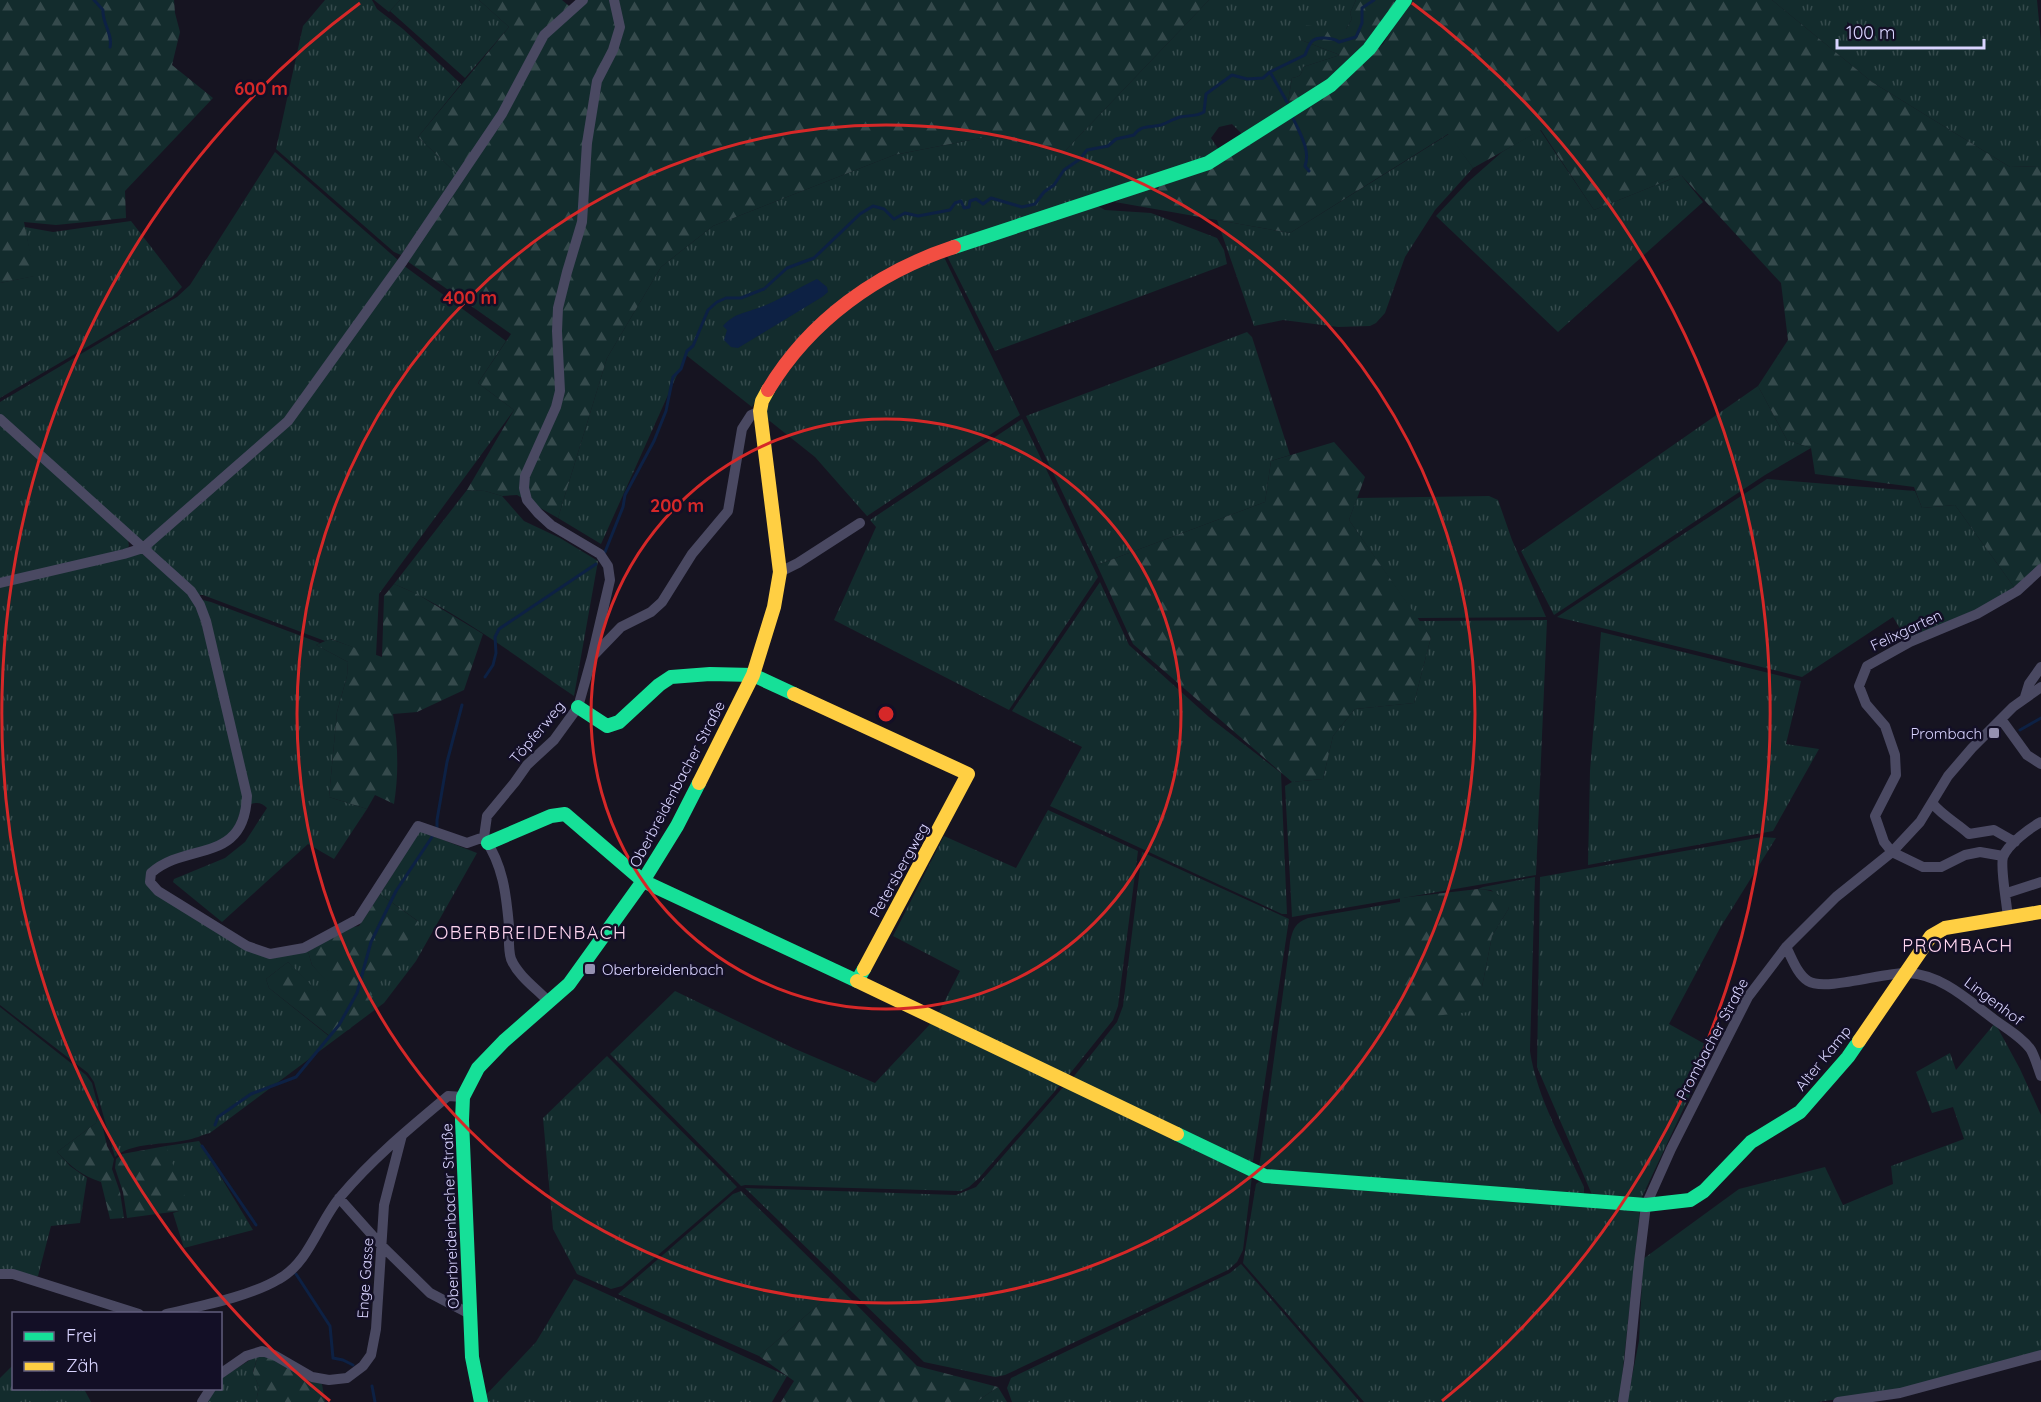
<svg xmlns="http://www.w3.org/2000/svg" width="2041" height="1402" viewBox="0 0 2041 1402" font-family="Quicksand,sans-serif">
<defs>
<pattern id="grass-tufts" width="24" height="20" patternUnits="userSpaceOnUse" patternTransform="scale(1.5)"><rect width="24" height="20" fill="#132c2d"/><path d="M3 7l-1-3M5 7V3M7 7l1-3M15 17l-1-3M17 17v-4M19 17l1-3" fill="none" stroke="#354a4c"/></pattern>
<pattern id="forest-firs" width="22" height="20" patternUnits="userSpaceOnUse" patternTransform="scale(1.5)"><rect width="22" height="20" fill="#132c2d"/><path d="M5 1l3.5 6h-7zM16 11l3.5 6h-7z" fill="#354a4c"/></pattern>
</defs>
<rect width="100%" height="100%" fill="#161421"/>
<path fill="url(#grass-tufts)" d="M325,0H372L377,9L403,29L461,84L418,137L457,174L401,255L394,252L276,149L303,26Z
M400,0H479L509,27L465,78L390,11Z
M1209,0H1356L1350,13L1352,19L1346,29H1329L1301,40L1340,55L1303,67C1302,75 1299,77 1292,78L1287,108L1243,135L1232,124L1219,127L1211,138L1219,150L1191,163L926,252L781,360L752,407L686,355L601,544L558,518L607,358L661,267L713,226L894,155L991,136L1063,153Z
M1772,0H2037L2041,42V166L2010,167L1872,82Z
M1540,130L1594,210L1681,175L1703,202L1558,332L1436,216L1468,182L1502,152Z
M1449,134L1473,168L1435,210L1405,257L1385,313L1376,323L1370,326L1338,327L1283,320L1254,326L1217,220L1290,233Z
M275,152L398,260L283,422L146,540L142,541L0,416V402L177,297L190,285Z
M1096,205L1105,210L1151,213L1217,238L1224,250L1227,264L995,351L946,254Z
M131,221L182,287L172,297L0,398V283L34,276L25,227L53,232Z
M943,255L1020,415L867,516L815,457L766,418L767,409L776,385L827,324L883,283Z
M403,265L506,341L478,383L514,410L379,594L376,656L331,639L325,641L203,595H197L149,547L275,436Z
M1247,332L1252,337L1290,455L1271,461L1265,502L1097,565L1026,416Z
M1758,386L1787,440L1811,448L1765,475L1554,615L1521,551Z
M1022,419L1098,577L1009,710L834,620L876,527L870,520Z
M0,424L128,539L129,546L126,549L0,581Z
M1767,479L1915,491L1922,508L1955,505L2014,587L1997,600L1907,640L1893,617L1802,677L1557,617Z
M467,490L485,491L502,496L524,521L560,538L598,561L574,696C519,659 455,609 394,584Z
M1489,496L1498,500L1512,540L1546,617L1417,618L1349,520L1357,498Z
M140,552L185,590L198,609L246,797L231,837L169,861L149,882L262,954L307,948L312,965L329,983V990L319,994L288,962L266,979L269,988L330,1037L418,921L380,894L420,831L477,853L416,961L384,1003L210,1133C202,1135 194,1139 187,1140C166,1145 131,1142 115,1157L94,1082L88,1073L0,1005V585Z
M1100,582L1129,645L1209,717L1281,773L1287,914H1282L1050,806L1082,747L1012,711Z
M199,599L211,602L320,643L316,645L348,662L347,676L337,712L329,797L367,809L334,859L308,844L222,922L173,882L174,879L225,858L245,842L267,808C262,803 258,802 251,804Z
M1547,620L1536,875L1292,917L1285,786L1292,782L1323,779L1333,736L1355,709L1414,703L1431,637L1419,621Z
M1601,632L1801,681L1786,744L1819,749L1773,831L1588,865L1590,771Z
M1048,810L1138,851L1118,1006L1113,1020L1068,1076L937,1016L960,971L893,936L944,836L1016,868Z
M1762,837L1776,838L1720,928L1669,1024L1712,1048L1641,1199L1593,1197L1537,1067L1540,877Z
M1142,852L1289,919L1253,1161L1250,1163L1071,1080L1117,1022L1123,1006Z
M1535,877L1530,1051C1537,1099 1564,1143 1584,1187V1195L1259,1168L1290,942C1293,929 1295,923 1308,918L1400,902V1020L1482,987L1492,936L1509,908L1491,890L1478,889L1483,887Z
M675,991L793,1048L875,1083L934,1020L1062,1083L979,1178L969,1187L961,1191L745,1185L741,1186L610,1054Z
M0,1007L86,1075L92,1083L98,1106L96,1123L57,1152L70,1166L87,1178L80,1223L51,1226L38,1276L24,1277L0,1273Z
M1995,1023L2020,1069L2041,1115V1352L1891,1392L1817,1402H1627L1639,1341L1643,1259L1739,1189L1825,1167L1843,1205L1893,1184L1891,1166L1964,1139L1953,1107L1932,1113L1916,1072L1950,1053L1956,1070Z
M607,1056L737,1187L622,1286L611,1289L577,1274L553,1229L543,1118Z
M1065,1085L1252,1176L1243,1250L1237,1262L1228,1270L1005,1375L995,1377L924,1362L745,1188L956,1195L976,1187Z
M199,1141L253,1230L184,1248L173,1213L179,1211L166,1146Z
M1262,1179L1640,1209L1620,1397L1617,1402H1364L1243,1263L1256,1184Z
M741,1191L839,1287L759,1356L618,1294L733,1194Z
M1241,1264L1360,1402H1012L1007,1388L1011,1378L1230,1273Z
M574,1279L787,1376L772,1402H487L485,1396L536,1342Z
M258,1355L253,1372L259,1387L256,1402H206L214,1389L220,1388L221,1378Z
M13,1365L14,1388L84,1389L91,1402H0V1378Z
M998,1387L1007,1402H976Z"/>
<path fill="url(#forest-firs)" d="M0,0H174L175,13L180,32L172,65L213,98L125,191L126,218L56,225L24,222L35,276L0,283Z
M374,0H400L389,12Z
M479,0H562L575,11L588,0H1209L1063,153L991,136L894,155L713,226L661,267L607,358L558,518L517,495L502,496L485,491L467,490L514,410L478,383L511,334L407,261L457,174L418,137L509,27Z
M1356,0H1400L1374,38L1322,84L1287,108L1292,78C1299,77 1302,75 1303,67L1340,55L1301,40V25L1346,29L1352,19L1350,13Z
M1410,0H1772L1872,82L2010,167L2041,166V565L2014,587L1955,505L1922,508L1914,487L1815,474L1811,448L1787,440L1758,386L1788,340L1781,283L1681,175L1594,210L1541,130L1473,168L1448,134L1290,233L1115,202L1243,149L1328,94L1383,44Z
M1334,442L1365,477L1349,520L1431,637L1414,703L1355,709L1333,736L1323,779L1292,782L1133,644L1097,565L1265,502L1271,461Z
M394,584L417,594L483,634L464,690L417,712L393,714C398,744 399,773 394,804L375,795L367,809L329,797L337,712L347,676L348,662L316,645L330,639L382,657L384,596Z
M1478,889C1494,890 1502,894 1509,908L1492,936L1482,987L1469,1012L1400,1020V898Z
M380,894L419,922L350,1029L331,1037L269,988L266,979L288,962L319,993L328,990V983L312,965L307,948L353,927L359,926Z
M98,1106L107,1146L114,1159L112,1169L120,1192L124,1218L110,1219L101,1182C82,1176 70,1166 57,1152L96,1123Z
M166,1146L185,1197L179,1211L127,1218L123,1192L115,1168L116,1159L122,1154Z
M839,1287L917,1366L998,1387L976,1402H781L794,1381L759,1356Z
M265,1354L322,1384L325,1402H256L259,1387L253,1373L258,1355Z"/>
<path fill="#0d2144" d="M817,279L827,287L828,292L822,297L738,348L731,347L724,340L727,330L723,326C734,313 746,313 761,307C780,300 798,288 817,279Z"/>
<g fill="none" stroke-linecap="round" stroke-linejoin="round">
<path stroke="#0d2144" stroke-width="3" d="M94,0L103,10C102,23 113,34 110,47
M1270,72L1287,102
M1293,118C1299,132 1311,150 1305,166L1309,171
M605,552L623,507L625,495L654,441L666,411L673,377L681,369L687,351L693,346L708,310L717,302L726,298H741L764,289L787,268L814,258L860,214L873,206L884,209L894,219L905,213L918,216L950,210L955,203L961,201L964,208L969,207L970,201L976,199L983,204L991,198L1022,207L1035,204L1044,192L1054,185L1064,170L1080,159L1087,150L1108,146L1116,139L1134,135C1141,124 1151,128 1161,125C1167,123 1173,119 1180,117C1188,115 1196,117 1204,112L1206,94L1232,75L1247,79L1263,78L1270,72L1305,55C1310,43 1311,37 1325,38C1332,39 1334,38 1339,42L1356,37L1362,23V8L1374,0
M485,677L493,665L496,653L495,637L499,629L596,564
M2020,730L2041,718
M437,828V820L447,762L462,705
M215,1125L218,1117L251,1094L296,1077L339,1025L357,993L371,942L396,891L432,837
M202,1146L256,1225
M296,1274L330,1326L333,1358L343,1360L353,1365
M372,1386L375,1402"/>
<path stroke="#4a4962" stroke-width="10" d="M0,419L191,591L200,605L206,621L247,796C244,865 187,841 151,873L150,882L158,891L247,946L270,954L304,948L358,919L418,826L467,843L484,837
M780,572L798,563L860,523
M0,583L124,554L143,548L288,421L403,261L502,114L544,35L583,0
M592,657L610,580L608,566L600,554L551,525L538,513L527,500L524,488L525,476L556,407L560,391L557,331L558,308L567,272L582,222L587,143L597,81L613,50L620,27L614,0
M2025,697L2029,684L2041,667
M2001,719L2027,755L2041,764
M1933,804C1943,816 1957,823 1969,834L1994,830L2015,842
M2003,856L1980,852L1965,855L1941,867H1923L1892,852L1884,842L1875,816L1896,775L1895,755L1885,726L1866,704L1859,686L1867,666L1910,642L1977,614L2017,591L2041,569
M2007,893L2041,882
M2008,918C2007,904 2000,868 2003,857C2008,844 2030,828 2041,822
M1786,947C1792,958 1797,974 1808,981C1825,992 1888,971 1908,973C1943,975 1969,1001 1995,1020C2007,1029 2023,1038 2031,1050C2035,1057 2038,1068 2041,1076
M549,1002C537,989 518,976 511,959C508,950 509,936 509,926C506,892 503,866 484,837L487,816L515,782L527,765L554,740L578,707L592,657L621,627L651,612L662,602L692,554L728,511L742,429L751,415L760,411
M339,1198L381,1245L430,1293L470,1314
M0,1274H13L139,1314
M166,1314C200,1306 249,1297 279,1279C310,1262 319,1221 341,1196C373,1158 411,1127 448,1096L463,1097
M220,1374L246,1356L262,1351L274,1355L312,1377L329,1380L347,1378L363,1366L371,1355L376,1329L384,1205L402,1135
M202,1402L211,1388
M1623,1402L1629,1363L1639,1262L1646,1205L1671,1149L1748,997L1786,947L1836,897L1892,852L1920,822L1948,776L1972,748L2013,707L2041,687
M1838,1402L1900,1393L2041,1355"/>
<path stroke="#16e098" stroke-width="14" d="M954,247L1208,163L1331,85L1369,49L1405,0
M578,707L607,726L619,722L659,685L671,677L710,674L753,675L794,694
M488,843L551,816L565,814L643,881L857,981L864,969
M1177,1134L1265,1176L1646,1205L1690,1200L1704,1191L1751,1142L1800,1112L1848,1057L1859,1041
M481,1402L472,1357L462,1120L463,1097L478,1068L504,1041L569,984L643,881L677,826L699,783"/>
<path stroke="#ffcf43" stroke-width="14" d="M794,694L968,774L864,969
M699,783L753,675L774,607L780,572L760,411L762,401L768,390
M857,981L1177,1134
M1859,1041L1931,936L1945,928L2041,912"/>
<path stroke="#f24e42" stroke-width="14" d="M768,390C810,320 878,272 954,247"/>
</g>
<g fill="none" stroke="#d62828" stroke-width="3">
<circle cx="886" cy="714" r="295"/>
<circle cx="886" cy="714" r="589"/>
<path d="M330 1401A884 884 0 0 1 360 3M1412 3A884 884 0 0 1 1442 1401"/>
</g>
<g fill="#9591b1" stroke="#130f26" stroke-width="2">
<rect x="1988" y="727" width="12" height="12" rx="3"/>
<rect x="584" y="963" width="12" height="12" rx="3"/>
</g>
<g text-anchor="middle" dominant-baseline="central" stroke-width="5" stroke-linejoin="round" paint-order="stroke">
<g font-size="15" fill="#d9d4ff" stroke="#130f26">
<text transform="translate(1906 630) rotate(-25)">Felixgarten</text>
<text transform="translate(537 732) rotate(-50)">Töpferweg</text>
<text transform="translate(677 784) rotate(-62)">Oberbreidenbacher Straße</text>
<text transform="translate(899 870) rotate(-61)">Petersbergweg</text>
<text transform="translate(1994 1001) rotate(37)">Lingenhof</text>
<text transform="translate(1712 1039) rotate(-62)">Prombacher Straße</text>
<text transform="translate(1823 1058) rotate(-51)">Alter Kamp</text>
<text transform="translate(450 1216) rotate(-92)">Oberbreidenbacher Straße</text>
<text transform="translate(365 1278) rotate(-86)">Enge Gasse</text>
</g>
<g font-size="15" fill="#d9d4ff" stroke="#130f26" text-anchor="end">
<text x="1982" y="733">Prombach</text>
<text x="602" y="969" text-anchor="start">Oberbreidenbach</text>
</g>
<g font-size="18" letter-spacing="1.5" fill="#ffd6f0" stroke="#130f26">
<text x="531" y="932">OBERBREIDENBACH</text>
<text x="1958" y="945">PROMBACH</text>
</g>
</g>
<circle cx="886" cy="714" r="9" fill="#d62828" stroke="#130f26" stroke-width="3"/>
<g font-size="18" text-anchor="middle" font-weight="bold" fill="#d62828" stroke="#130f26" stroke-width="5" stroke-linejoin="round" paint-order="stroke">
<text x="261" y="95">600 m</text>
<text x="470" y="304">400 m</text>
<text x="677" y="512">200 m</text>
</g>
<rect x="12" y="1312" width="210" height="78" fill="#130f26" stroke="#625e7d" stroke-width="1.5"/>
<rect x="24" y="1332" width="30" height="9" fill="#16e098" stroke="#625e7d" stroke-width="1.5"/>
<text x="66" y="1342" font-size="18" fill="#d9d4ff">Frei</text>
<rect x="24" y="1362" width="30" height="9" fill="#ffcf43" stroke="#625e7d" stroke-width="1.5"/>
<text x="66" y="1372" font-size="18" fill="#d9d4ff">Zäh</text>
<path d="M1837 39v9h147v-9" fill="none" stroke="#d9d4ff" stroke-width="3"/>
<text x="1846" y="39" font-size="18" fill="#d9d4ff" stroke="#130f26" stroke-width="4.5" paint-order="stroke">100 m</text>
</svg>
